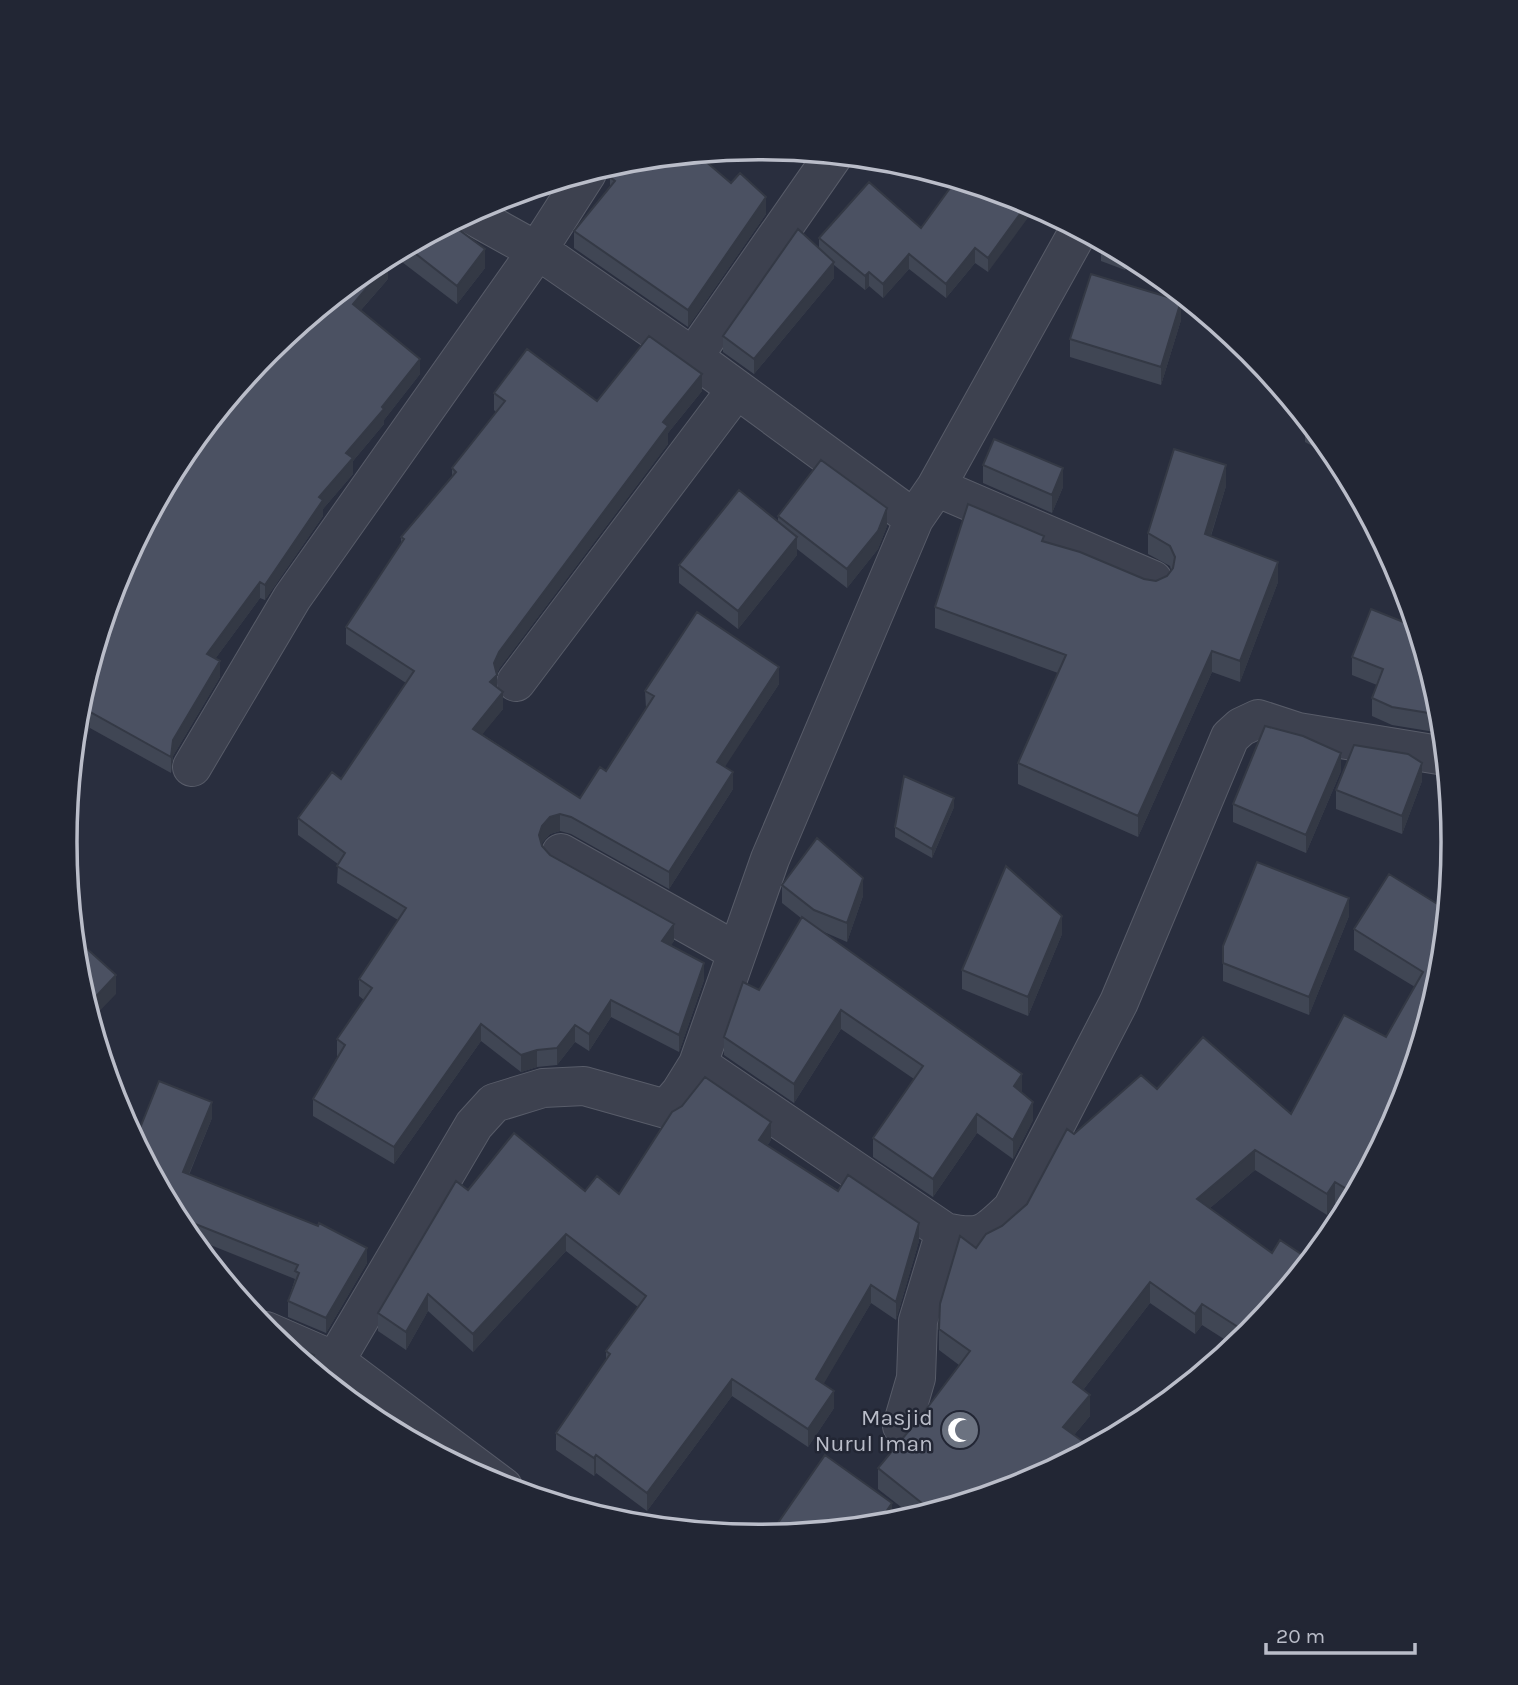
<svg xmlns="http://www.w3.org/2000/svg" width="1518" height="1685" viewBox="0 0 1518 1685" font-family="Karla,sans-serif">
<rect width="100%" height="100%" fill="#292e3e"/>
<g fill="none" stroke-linecap="round" stroke-linejoin="round">
<defs>
<path id="minor" d="M470,214L551,259L693,357L914,519
M693,357L833,156
M936,487L1153,580
M516,682L736,390
M192,767L292,598L537,251L587,173
M561,853L737,952
M698,1064L945,1232C983,1240 985,1234 1012,1209L1119,1002L1230,737L1241,727L1258,719L1298,732L1445,756
M266,1331L335,1361L503,1487
M335,1361L474,1125L494,1103L543,1088L584,1086L666,1109L680,1093L698,1064L770,859L914,519L936,487L1079,230
M902,1426L916,1378L918,1321L945,1232"/>
</defs>
<use href="#minor" stroke="#585c69" stroke-width="40"/>
<use href="#minor" stroke="#3d414f" stroke-width="38"/>
</g>
<path fill="#404654" d="M610,177L731,183L766,214L688,327L574,248V231L610,187Z
M1025,201L988,272L975,263L946,298L909,269L883,298L869,286L865,290L834,265V278L754,374L723,352V336L819,248V238L921,228Z
M451,224L485,268L457,304L402,262V250Z
M1101,242L1131,258L1125,270L1101,261Z
M388,279L361,310L420,374L384,420V424L353,461V474L323,509V516L265,600L260,598L215,659L220,677L173,756L171,773L90,728L79,750L74,748L78,707L93,665L140,536V535L171,476L173,477L223,416L220,414V410L268,351Z
M1181,320L1161,385L1070,357V339Z
M702,391L668,433V444L499,669L497,674V687L503,709L482,734L580,798L606,771L646,708L645,691L779,684L724,767L733,789L669,889L571,834L560,831L550,834L542,843V846L550,855L674,941L671,945L704,980L679,1052L611,1017L589,1051L575,1042L557,1065L537,1067L521,1072L481,1041L394,1164L313,1116V1099L338,1057L337,1056V1039L364,1000L359,996V979L398,920L337,883L338,864L298,835V818L341,779L406,683L346,644V627L401,543V537L452,478V468L496,412L494,410V393L597,401Z
M1306,421L1336,457L1337,459L1305,442V424Z
M983,465L1063,487L1052,513L983,483Z
M1226,486L1211,536L1278,582L1240,682L1212,672L1138,837L1018,784V763L1058,673L935,628V607L1044,541L1144,579L1156,581L1167,576L1171,570L1170,566L1148,554V533Z
M778,516L887,526L878,549L847,588L797,549V555L738,629L679,583V565L778,521Z
M1416,627L1440,707L1442,731L1441,733L1392,725L1372,716V698L1377,685L1352,675V657Z
M1341,771L1306,853L1233,822V804Z
M1422,781L1402,834L1336,809V790Z
M954,807L932,858L895,837V827Z
M782,885L863,896L847,942L824,932L1022,1093L1033,1120L1013,1159L977,1133L933,1197L873,1157V1138L914,1079L841,1029L794,1103L724,1055V1037L759,990L801,918L782,903Z
M1447,910L1400,1109L1346,1210L1335,1203L1327,1215L1255,1170L1210,1208L1250,1334L1235,1346L1202,1325L1195,1334L1150,1303L1083,1390L1090,1416L1074,1435L1024,1484L914,1517L878,1489V1468L918,1420L959,1365L939,1350V1329L976,1248L1027,1204L1074,1134L1157,1089L1291,1114L1386,1037L1415,987L1354,950V929Z
M1349,916L1309,1015L1223,981V946Z
M1062,934L1028,1016L962,989V970Z
M212,1118L189,1175L367,1263L326,1333L288,1317V1301L295,1279L193,1238L192,1240L182,1228L136,1138Z
M771,1140L767,1146L919,1241L896,1320L871,1303L823,1384L834,1408L808,1447L732,1396L647,1511L596,1473L594,1476L556,1450V1433L606,1361V1351L638,1307L566,1251L473,1352L428,1311L406,1350L378,1331V1313L468,1190L585,1191L619,1194Z"/>
<path fill="#343945" d="M766,197V214L688,327V310Z
M1028,203L1036,207L988,272V258Z
M975,248V263L946,298V284Z
M485,249V268L457,304V286Z
M909,254V269L883,298V284Z
M1125,255L1131,258L1125,270Z
M834,262V278L754,374V359Z
M388,263V279L353,319V304Z
M869,272V286L865,290V276Z
M1181,301V320L1161,385V367Z
M420,359V374L384,420V424L353,461V474L323,509V516L265,600V585L346,453Z
M702,374V391L668,433V444L499,669L496,676L497,675V692L490,682L494,663L499,652L663,422Z
M1226,465V486L1205,554V534Z
M1063,468V487L1052,513V495Z
M887,508V526L878,549L847,588V569Z
M797,537V555L738,629V611Z
M1278,562V582L1240,682V661Z
M260,582V598L207,670V654Z
M1212,651V672L1138,837V816Z
M220,661V677L173,756L171,773V757L173,740Z
M779,667V684L717,779V762Z
M503,692V709L473,746V729Z
M90,712V728L79,750V735Z
M1341,753V771L1306,853V835Z
M1422,763V781L1402,834V816Z
M733,772V789L669,889V872Z
M954,798V807L932,858V849Z
M560,814V831L550,834L542,843L539,853V835L542,826L550,817Z
M863,878V896L847,942V923Z
M1349,898V916L1309,1015V997Z
M1062,916V934L1028,1016V997Z
M674,924V941L662,958V941Z
M704,963V980L679,1052V1035Z
M116,975V994L91,1020L87,1006Z
M611,1000V1017L589,1051V1034Z
M841,1010V1029L794,1103V1084Z
M481,1024V1041L394,1164V1147Z
M575,1025V1042L557,1065V1048Z
M537,1050V1067L521,1072V1055Z
M1022,1074V1093L1014,1086Z
M212,1102V1118L183,1188V1172Z
M1033,1102V1120L1013,1159V1140Z
M977,1114V1133L933,1197V1179Z
M771,1122V1140L759,1158V1140Z
M1255,1150V1170L1197,1219V1199Z
M1335,1182V1203L1327,1215V1194Z
M193,1223V1238L192,1240L187,1235Z
M919,1223V1241L896,1320V1302Z
M566,1234V1251L473,1352V1334Z
M367,1248V1263L326,1333V1318Z
M1150,1282V1303L1073,1403V1382Z
M871,1285V1303L816,1397V1379Z
M428,1294V1311L406,1350V1332Z
M1202,1304V1325L1195,1334V1314Z
M314,1355V1371L309,1367Z
M732,1379V1396L647,1511V1493Z
M834,1391V1408L808,1447V1429Z
M1090,1395V1416L1063,1448V1427Z
M596,1455V1473L594,1476V1458Z
M892,1503V1518L888,1524L877,1525Z"/>
<path fill="#4b5162" stroke="#343945" stroke-width="2" d="M697,154L731,183L740,173L766,197L688,310L574,231L615,181L610,177L623,162Z
M956,180L1028,203L988,258L975,248L946,284L909,254L883,284L869,272L865,276L819,238L869,182L921,228Z
M451,224L485,249L457,286L407,247Z
M798,229L834,262L754,359L723,336Z
M384,259L388,263L353,304L420,359L382,407L384,409L346,453L353,458L319,497L323,500L265,585L260,582L207,654L220,661L173,740L171,757L90,712L79,735L76,733L78,707L91,664L93,665L97,646L118,576L138,539L149,527L146,524L171,476L173,477L230,406L226,403L268,351L374,265Z
M1091,274L1181,301L1161,367L1070,339Z
M649,336L702,374L663,422L668,426L499,652L494,663L497,675L490,682L503,692L473,729L580,798L600,767L606,771L654,696L645,691L697,612L779,667L717,762L733,772L669,872L571,817L560,814L550,817L542,826L539,835L542,846L550,855L674,924L662,941L704,963L679,1035L611,1000L589,1034L575,1025L557,1048L537,1050L521,1055L481,1024L394,1147L313,1099L345,1045L337,1039L372,988L359,979L406,908L337,866L345,853L298,818L332,772L341,779L414,671L346,627L404,539L401,537L456,472L452,468L505,401L494,393L527,349L597,401Z
M1306,421L1312,428L1305,424Z
M994,439L1063,468L1052,495L983,465Z
M1174,449L1226,465L1205,534L1278,562L1240,661L1212,651L1138,816L1018,763L1066,655L935,607L968,504L1044,536L1042,541L1080,552L1144,579L1156,581L1167,576L1173,568L1175,557L1170,546L1148,533Z
M821,460L887,508L878,531L847,569L778,516Z
M739,490L797,537L738,611L679,565Z
M1371,609L1416,627L1440,707L1441,715L1392,707L1372,698L1383,669L1352,657Z
M1265,726L1303,736L1341,753L1306,835L1233,804Z
M1354,745L1408,754L1422,763L1402,816L1336,790Z
M904,776L954,798L932,849L895,827Z
M817,838L863,878L847,923L814,910L782,885Z
M1257,862L1349,898L1309,997L1223,963V946Z
M1006,866L1062,916L1028,997L962,970Z
M1389,874L1447,910L1440,978L1400,1109L1355,1194L1335,1182L1327,1194L1255,1150L1197,1199L1272,1253L1280,1240L1310,1260L1249,1334L1202,1304L1195,1314L1150,1282L1073,1382L1090,1395L1063,1427L1092,1448L1024,1484L933,1512L878,1468L918,1420L970,1351L939,1329L940,1304L960,1236L976,1248L986,1234L1002,1226L1027,1204L1067,1129L1074,1134L1141,1075L1157,1089L1203,1037L1291,1114L1344,1015L1386,1037L1423,972L1354,929Z
M802,917L1022,1074L1014,1086L1033,1102L1013,1140L977,1114L933,1179L873,1138L923,1066L841,1010L794,1084L724,1037L743,982L759,990Z
M74,937L116,975L87,1006L78,978Z
M705,1077L771,1122L759,1140L838,1191L848,1175L919,1223L896,1302L871,1285L816,1379L834,1391L808,1429L732,1379L647,1493L596,1455L594,1458L556,1433L610,1354L606,1351L646,1296L566,1234L473,1334L428,1294L406,1332L378,1313L456,1181L468,1190L514,1133L585,1191L597,1176L619,1194L672,1112L682,1106Z
M159,1081L212,1102L183,1172L318,1226L319,1223L367,1248L326,1318L288,1301L299,1273L295,1271L298,1265L193,1223L187,1235L182,1228L133,1136L136,1138Z
M272,1337L314,1355L309,1367Z
M825,1455L892,1503L877,1525L780,1535L773,1530Z"/>
<defs>
<symbol id="mosque-disc" viewBox="-11 -11 22 22"><circle r="9.5" fill="#6b7280" stroke="#222634"/><path d="M3.5-4.9A6 6 0 1 0 3.5 4.9A5 5 0 1 1 3.5-4.9Z" fill="#fff"/></symbol>
</defs>
<g fill-rule="evenodd">
<use href="#mosque-disc" x="938" y="1408" width="44" height="44"/>
</g>
<g text-anchor="middle" dominant-baseline="central" stroke-width="5" stroke-linejoin="round" paint-order="stroke">
<g font-size="23" fill="#babdc9" stroke="#222634" text-anchor="end">
<text x="933" y="1417">Masjid<tspan x="933" dy="26">Nurul Iman</tspan></text>
</g>
</g>
<path d="M0 0H1518V1685H0ZM77 842a682 682 0 1 1 1364 0a682 682 0 1 1-1364 0Z" fill="#222634" fill-rule="evenodd"/>
<path fill="none" stroke="#babdc9" stroke-width="3.5" d="M77 842a682 682 0 1 1 1364 0a682 682 0 1 1-1364 0Z"/>
<path d="M1266 1643v10h149v-10" fill="none" stroke="#babdc9" stroke-width="3.5"/>
<text x="1276" y="1643" font-size="21" fill="#babdc9" stroke="#222634" stroke-width="5" paint-order="stroke">20 m</text>
</svg>
